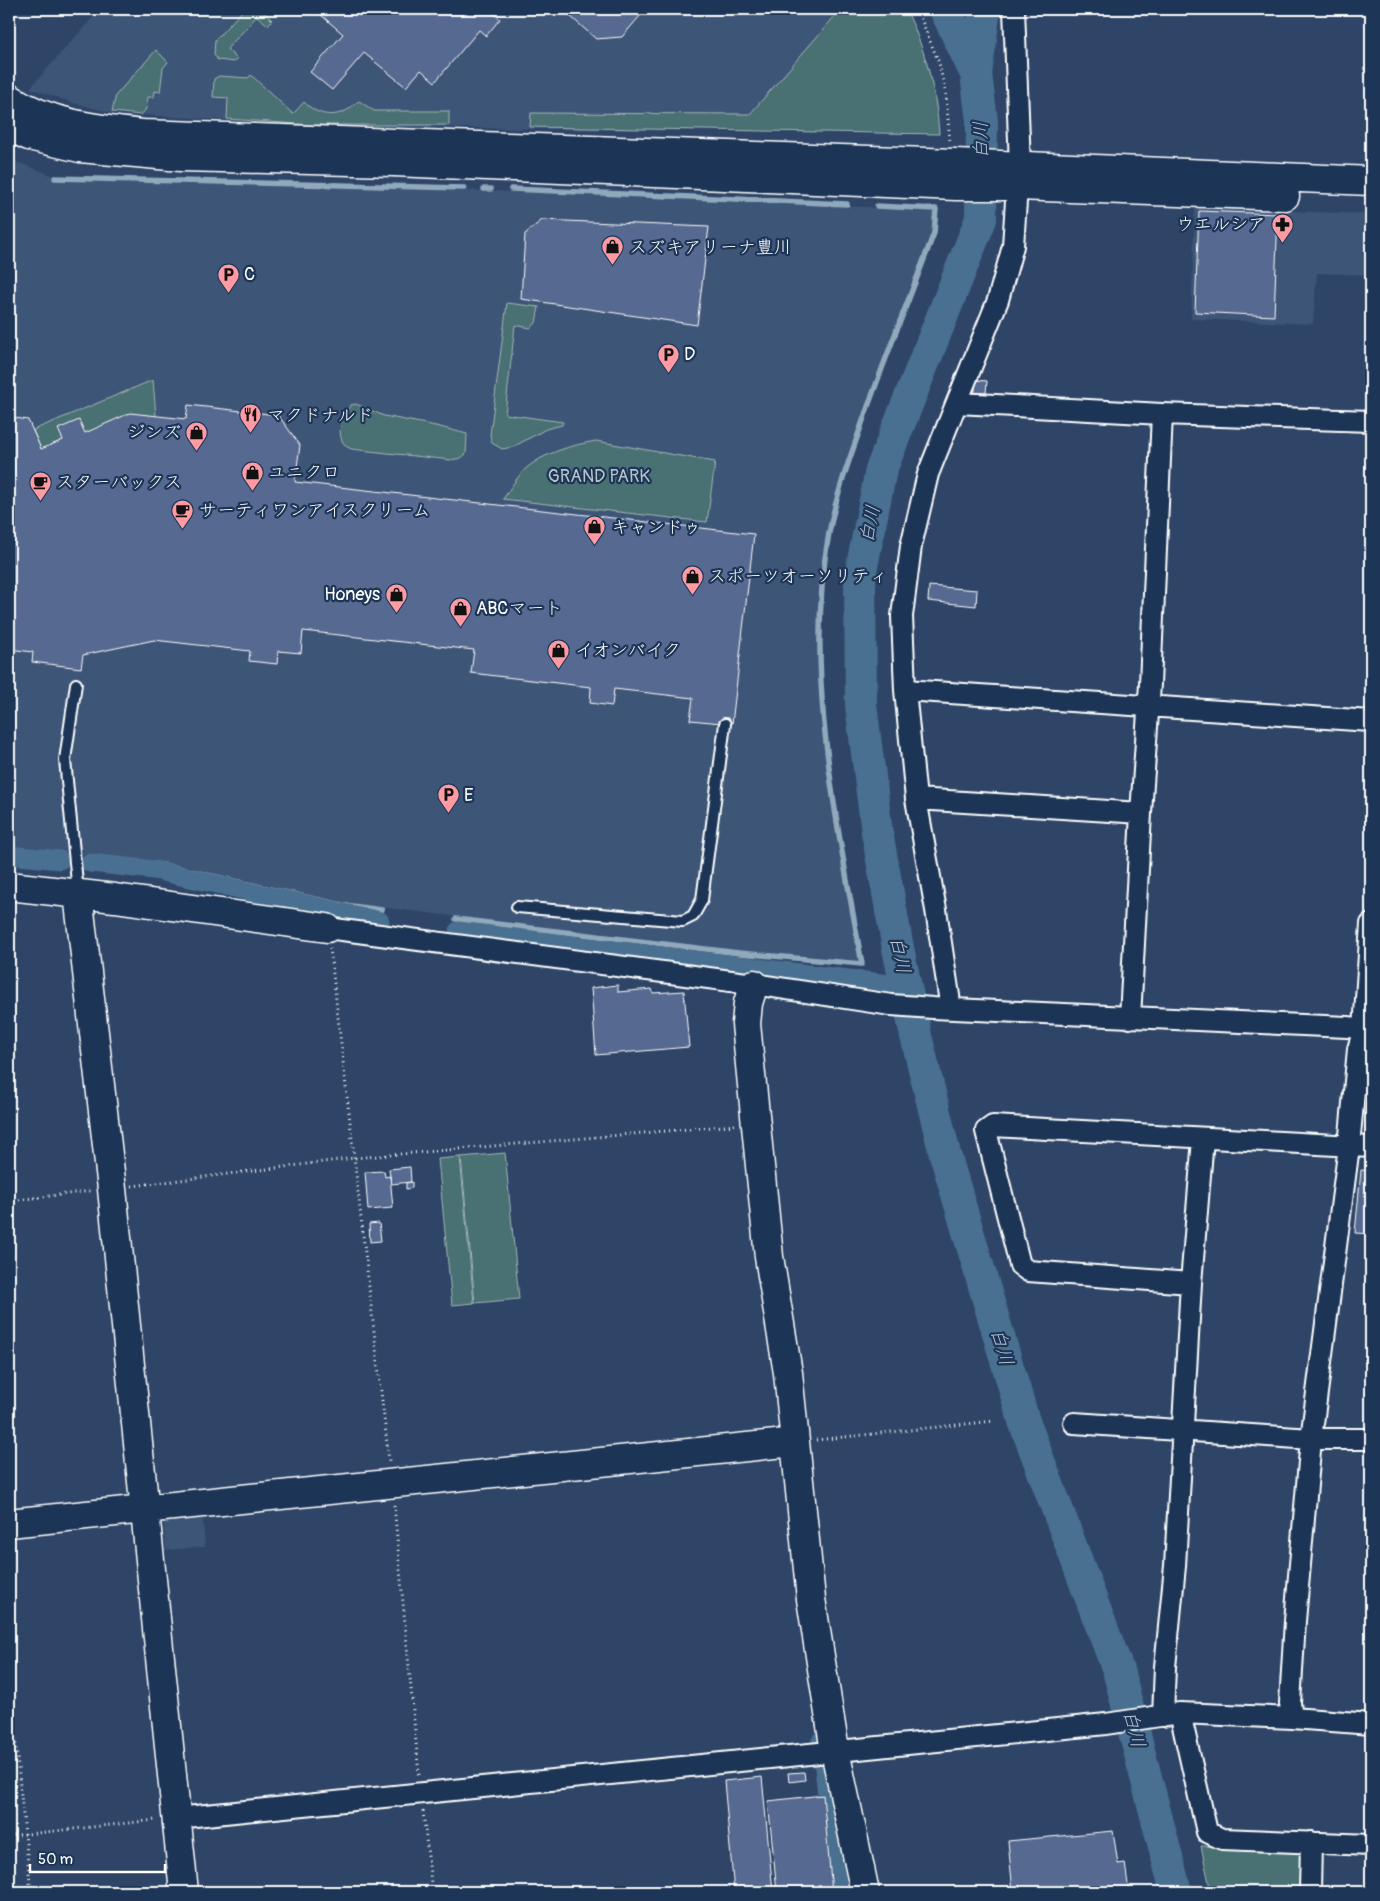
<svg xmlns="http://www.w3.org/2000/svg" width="1380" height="1901" viewBox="0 0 1380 1901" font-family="Pangolin,'Klee One',sans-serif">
<rect width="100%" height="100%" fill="#2e4568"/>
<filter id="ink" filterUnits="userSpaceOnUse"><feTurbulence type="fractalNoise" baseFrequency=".02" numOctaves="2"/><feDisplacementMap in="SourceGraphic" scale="10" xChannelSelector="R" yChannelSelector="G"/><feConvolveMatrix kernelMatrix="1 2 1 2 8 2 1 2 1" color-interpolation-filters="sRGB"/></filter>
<g filter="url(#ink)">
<path fill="#3e5477" d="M100,9H906L928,62L937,101L940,134L311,126L112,113L70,102L30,88Z
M9,159L67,181L525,192L794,203L934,211L933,233L875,379L846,464L827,532L820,591L818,663L829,783L859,962L739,951L337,902L164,863L9,847Z
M1195,208L1371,214V275L1317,273L1313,324L1191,319Z
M202,1510L205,1547L166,1550L163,1514Z"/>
<path fill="#496f72" stroke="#a4b7b8" d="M244,9H260L272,20L268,25L257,16L227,49L237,59L234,62L218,60L214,55L215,40Z
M841,9H906C925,50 936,89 939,134L530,127L531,113L750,114Z
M156,50L168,62L163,68L160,92L155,91L154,97H148L146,109L141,115L112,112L116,95Z
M251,75L293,114L304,102C317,115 333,119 349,109C353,106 355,103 359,101L374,111H449V125H312L227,119L228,98L213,97L214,79L219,76L248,78Z
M507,303L539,307L536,323L530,328L515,325L505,414L563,422L562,425L546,429L513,447L502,449L492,443L490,435Z
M153,380L163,500L41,449L33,430Z
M356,404L384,416L436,426L467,434L466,454L461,458L451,460L351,449C333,441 341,417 351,405Z
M596,441L715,462L707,522L503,499C510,489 516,479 524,470C543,453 572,445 596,441Z
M505,1153L519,1299L475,1303L461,1157Z
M460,1157L474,1303L452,1305L438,1159Z
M1201,1846L1295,1850L1303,1857V1892H1211Z"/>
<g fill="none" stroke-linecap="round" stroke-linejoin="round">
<path stroke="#91a9bc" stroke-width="5.5" d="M55,178L464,188
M484,189H491
M511,189L847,204
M9,849L59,854
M89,857L163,865L337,904L382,910
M456,919L739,953L862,964C838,826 803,673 829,533C835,500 847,466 858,435C881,367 909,300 934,233L936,209L877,206"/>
<path stroke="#486f90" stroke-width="19" d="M9,855L60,860
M90,863L154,870L380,921
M458,931L906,986
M821,1741L838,1892"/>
<path stroke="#486f90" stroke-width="32" d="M945,9L976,74L982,121L981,219L881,470L860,576L861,705L877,832L897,943L916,1036L945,1154L1024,1421L1118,1670L1176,1892
M976,74L985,9"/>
</g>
<path fill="#566a91" stroke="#fff" d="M314,9H497L493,13L500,19L486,36L479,30L435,82L421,70L406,87L364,53L332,90L310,72L343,34Z
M562,9H646L622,37L596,39Z
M1199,211L1278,214L1274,316L1195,312Z
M542,220L709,227L697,325L521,299L525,234Z
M975,380L987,381L986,393H975Z
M188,405L278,415L300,445L295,482L754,534L732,724L690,720L693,698L614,689L612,706L590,703L591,687L471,673L474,650L303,631L301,653L278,651L277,664L249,661L250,651L154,640L83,655L81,668L32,662L33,652L9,649V417L28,420L41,449L63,440L58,429L79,420L85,433L130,413L186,419Z
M929,586L977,590L976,606L928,601Z
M618,985V992L652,989L653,993L684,991L689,1047L596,1055L591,988Z
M410,1167L411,1182L391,1184L389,1169Z
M1361,1170L1371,1171V1234L1355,1233Z
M384,1171L385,1177L390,1176L393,1208L368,1210L365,1172Z
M412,1182V1188L406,1189V1183Z
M379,1223L381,1241L370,1242L369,1224Z
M804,1772L805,1780L789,1782L788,1773Z
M762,1777L773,1892H734L724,1781Z
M823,1795L832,1892H777L768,1801Z
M1113,1831L1118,1864L1125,1863L1129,1892H1013L1008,1841Z"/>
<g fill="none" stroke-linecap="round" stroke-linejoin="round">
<defs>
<path id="lane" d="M76,684L65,760L78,893
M517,907L683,921L693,916L702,900L725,724"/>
<path id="street" d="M1014,9L1020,166
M957,403L1162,414L1371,421
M905,690L1371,721
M916,799L1141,813
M327,928L754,984L891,1005L933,1008L1347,1027L1371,1029
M951,1009L936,910L916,799L905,690L902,616L911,546L928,474L998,300L1013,246L1017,186
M1130,1018L1141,813L1150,684L1162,414
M1191,1283L1028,1271L1020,1265L986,1131L993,1126L1371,1147
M1074,1423L1311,1439H1371
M1180,1713L1207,1832L1222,1839L1371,1845
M1163,1716L1165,1667L1175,1566L1191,1283L1203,1139
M1292,1718L1290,1703L1295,1621L1311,1439L1349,1146L1358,1049L1364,1029L1371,924
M176,1818L1106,1724L1180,1713L1292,1718L1371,1724
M1310,1892L1311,1842"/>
<path id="secondary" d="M9,98C49,124 97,129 143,134L955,163L1371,181
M9,127L29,136L80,148L181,157L394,162L956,186H1017L1285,196
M9,886L115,898L327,928
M78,894L112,1189L184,1892
M754,984L748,1003L746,1024L769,1257L788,1373L811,1599L835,1751L865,1892
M9,1523L795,1442"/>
</defs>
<use href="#lane" stroke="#fff" stroke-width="14"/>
<use href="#street" stroke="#fff" stroke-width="24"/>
<use href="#secondary" stroke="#fff" stroke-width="31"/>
<path stroke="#fff" stroke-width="3" stroke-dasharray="1 4" stroke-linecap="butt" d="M917,9L939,63L946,95L950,143
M330,948L389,1461
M132,1186L355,1158L735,1125
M9,1201L91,1191
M816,1440L994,1421
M394,1505L419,1775
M9,1679L31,1892
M423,1811L432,1892
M9,1836L156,1820"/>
<use href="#lane" stroke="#1d3557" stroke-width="10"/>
<use href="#street" stroke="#1d3557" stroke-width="20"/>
<use href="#secondary" stroke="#1d3557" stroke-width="28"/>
</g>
</g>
<defs>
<symbol id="pharmacy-pin" viewBox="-11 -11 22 30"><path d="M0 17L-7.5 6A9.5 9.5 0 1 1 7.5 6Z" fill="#ff9aa2" stroke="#1d3557"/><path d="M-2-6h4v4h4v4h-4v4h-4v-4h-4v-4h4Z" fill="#111"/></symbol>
<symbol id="shop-pin" viewBox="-11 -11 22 30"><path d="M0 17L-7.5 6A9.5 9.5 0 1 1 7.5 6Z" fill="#ff9aa2" stroke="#1d3557"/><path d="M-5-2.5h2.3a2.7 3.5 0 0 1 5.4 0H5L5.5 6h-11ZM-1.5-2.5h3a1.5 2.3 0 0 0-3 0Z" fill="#111"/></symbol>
<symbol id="parking-pin" viewBox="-11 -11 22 30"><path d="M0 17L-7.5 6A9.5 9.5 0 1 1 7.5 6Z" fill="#ff9aa2" stroke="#1d3557"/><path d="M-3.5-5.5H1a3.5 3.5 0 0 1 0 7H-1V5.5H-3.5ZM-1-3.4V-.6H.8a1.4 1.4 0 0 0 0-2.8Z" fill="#111"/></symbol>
<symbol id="restaurant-pin" viewBox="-11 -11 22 30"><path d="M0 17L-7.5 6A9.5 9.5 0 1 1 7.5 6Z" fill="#ff9aa2" stroke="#1d3557"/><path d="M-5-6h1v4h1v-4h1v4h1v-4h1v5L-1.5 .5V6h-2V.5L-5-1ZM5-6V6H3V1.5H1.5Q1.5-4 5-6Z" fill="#111"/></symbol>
<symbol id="cafe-pin" viewBox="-11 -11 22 30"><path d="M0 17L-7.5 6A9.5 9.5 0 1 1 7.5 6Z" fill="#ff9aa2" stroke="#1d3557"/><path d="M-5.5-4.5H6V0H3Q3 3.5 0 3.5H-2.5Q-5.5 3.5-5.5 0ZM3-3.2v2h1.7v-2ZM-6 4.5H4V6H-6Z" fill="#111"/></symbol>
</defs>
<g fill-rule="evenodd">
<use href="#pharmacy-pin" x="1270" y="212" width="25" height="34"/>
<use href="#shop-pin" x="600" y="234" width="25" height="34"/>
<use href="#parking-pin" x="216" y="262" width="25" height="34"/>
<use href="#parking-pin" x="656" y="342" width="25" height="34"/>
<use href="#restaurant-pin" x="238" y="402" width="25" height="34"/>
<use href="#shop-pin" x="184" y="420" width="25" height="34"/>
<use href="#shop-pin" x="240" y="460" width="25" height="34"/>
<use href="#cafe-pin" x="28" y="470" width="25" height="34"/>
<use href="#cafe-pin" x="170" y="498" width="25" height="34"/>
<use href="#shop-pin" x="582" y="514" width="25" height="34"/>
<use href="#shop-pin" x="680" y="564" width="25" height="34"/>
<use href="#shop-pin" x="384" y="582" width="25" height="34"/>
<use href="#shop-pin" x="448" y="596" width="25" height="34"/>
<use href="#shop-pin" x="546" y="638" width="25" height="34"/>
<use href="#parking-pin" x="436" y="782" width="25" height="34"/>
</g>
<g text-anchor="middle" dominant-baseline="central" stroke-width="4.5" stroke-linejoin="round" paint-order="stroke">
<g font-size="18" fill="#fff" stroke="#1d3557" text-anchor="start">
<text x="1266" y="224" text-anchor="end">ウエルシア</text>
<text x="629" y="247">スズキアリーナ豊川</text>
<text x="244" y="274">C</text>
<text x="684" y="354">D</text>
<text x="267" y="415">マクドナルド</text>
<text x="181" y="432" text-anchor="end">ジンズ</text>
<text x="268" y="472">ユニクロ</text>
<text x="56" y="482">スターバックス</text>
<text x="199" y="510">サーティワンアイスクリーム</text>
<text x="611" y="527">キャンドゥ</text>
<text x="708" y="576">スポーツオーソリティ</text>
<text x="380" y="594" text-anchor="end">Honeys</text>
<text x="476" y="608">ABCマート</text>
<text x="575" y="650">イオンバイク</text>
<text x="464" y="795">E</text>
</g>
<g font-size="18" fill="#b6c5c7" stroke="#1d3557">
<text x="599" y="476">GRAND PARK</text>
</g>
<g font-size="19" font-style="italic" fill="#b6c5d3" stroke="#1d3557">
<text transform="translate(981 140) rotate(-91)">白川</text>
<text transform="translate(870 524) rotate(-79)">白川</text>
<text transform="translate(900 955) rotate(78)">白川</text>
<text transform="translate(1002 1347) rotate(74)">白川</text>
<text transform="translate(1134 1729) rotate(76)">白川</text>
</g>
</g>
<rect width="1380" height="1901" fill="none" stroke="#1d3557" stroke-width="30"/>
<rect x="15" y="15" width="1350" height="1871" fill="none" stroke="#fff" stroke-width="2" filter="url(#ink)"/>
<path d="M30 1864v8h135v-8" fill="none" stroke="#ffffff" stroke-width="2.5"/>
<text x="38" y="1864" font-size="15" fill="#ffffff" stroke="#1d3557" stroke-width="4" paint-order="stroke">50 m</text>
</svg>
